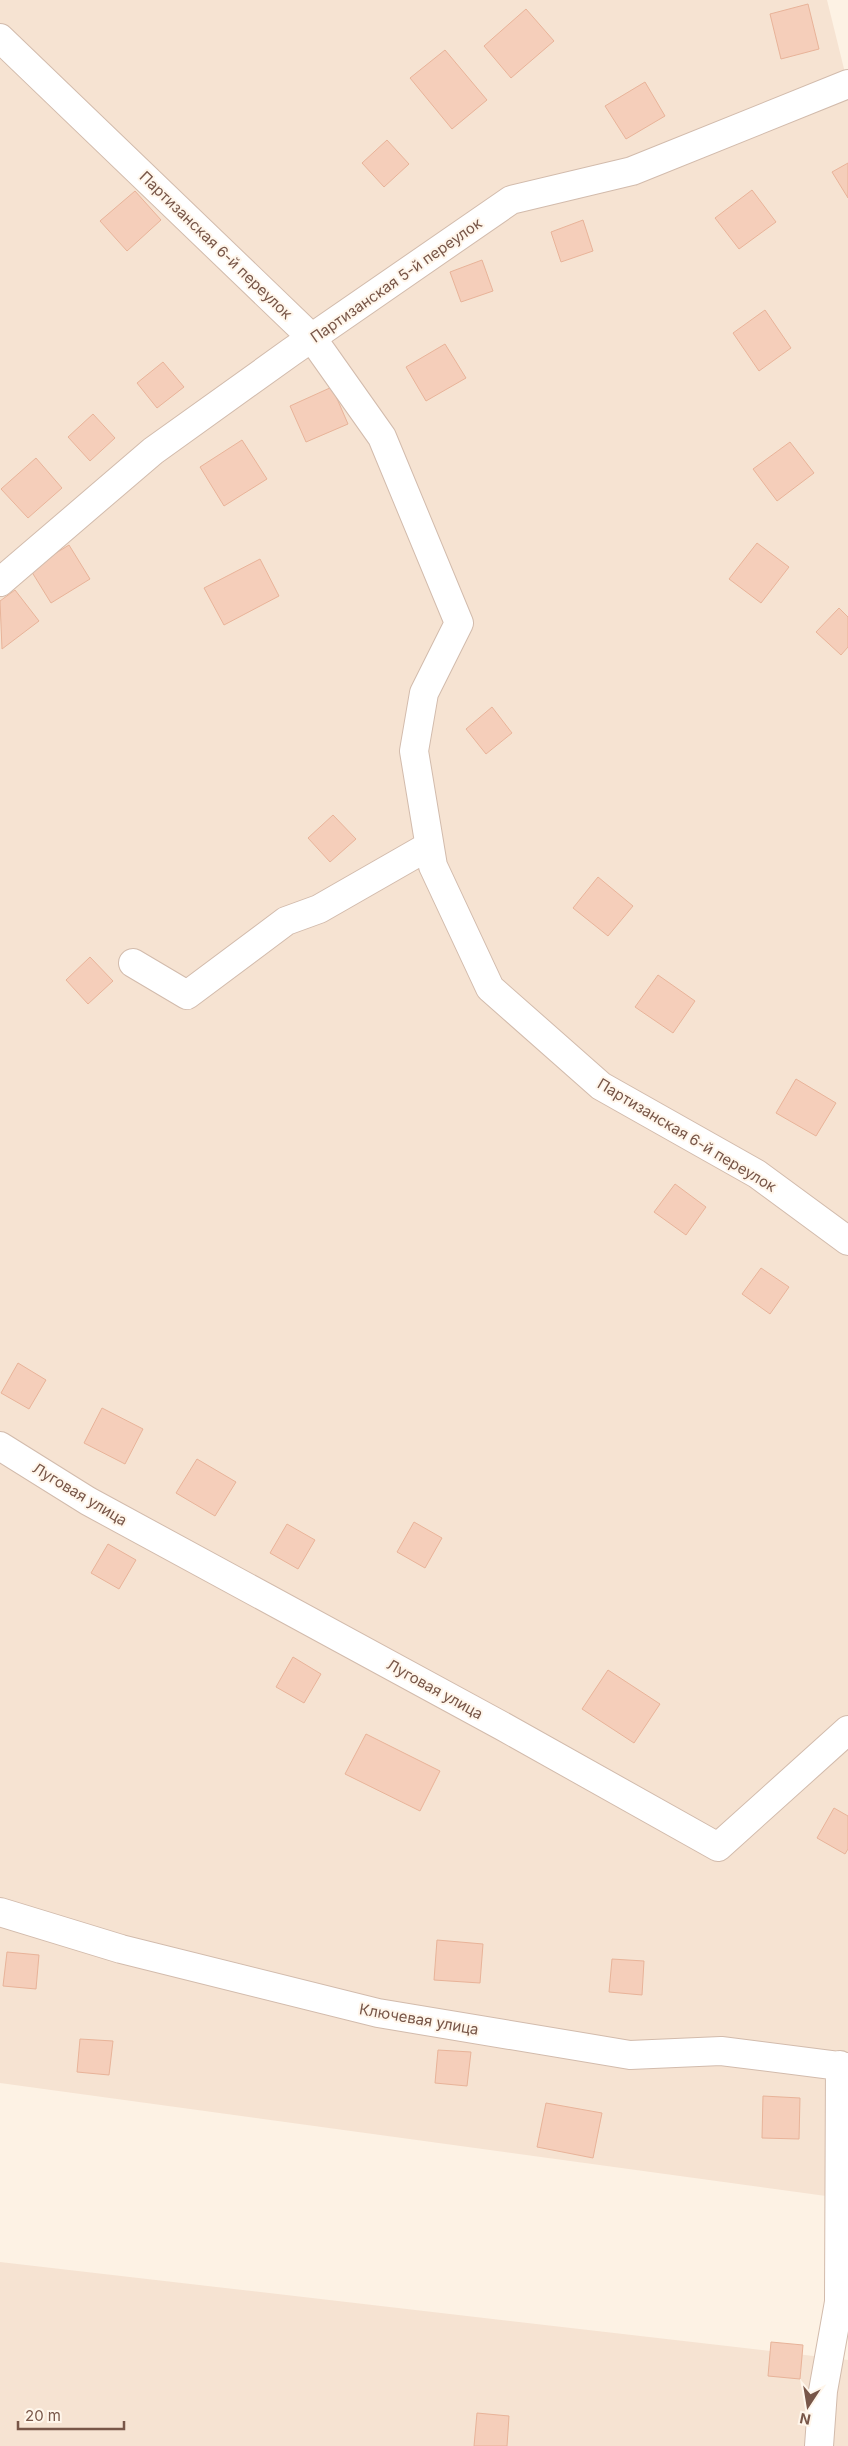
<svg xmlns="http://www.w3.org/2000/svg" width="848" height="2446" viewBox="0 0 848 2446" font-family="Inter,sans-serif">
<rect width="100%" height="100%" fill="#fdf2e4"/>
<path fill="#f6e3d2" d="M0,0H827L848,85V2199L0,2083Z
M0,2262L848,2360V2446H0Z"/>
<path fill="#f5ceba" stroke="#e8b399" d="M808,4L819,49L781,59L770,14Z
M526,9L554,41L511,78L484,46Z
M445,50L487,100L452,129L410,78Z
M645,82L665,116L626,139L605,106Z
M387,140L409,164L384,187L362,163Z
M848,163V198L832,172Z
M752,190L776,222L739,249L715,218Z
M135,191L161,220L127,251L100,221Z
M583,220L593,251L561,262L551,232Z
M482,260L493,291L461,302L450,272Z
M765,310L791,348L759,371L733,333Z
M445,344L466,378L426,401L406,367Z
M163,362L184,387L157,408L137,383Z
M332,387L348,424L306,442L290,406Z
M93,414L115,438L90,461L68,437Z
M242,440L267,479L224,506L200,467Z
M790,442L814,473L777,501L753,469Z
M36,458L62,488L28,518L1,489Z
M757,543L789,567L761,603L729,579Z
M69,545L90,579L51,603L30,569Z
M260,559L279,596L224,625L204,588Z
M15,590L39,621L2,649L0,601Z
M839,608L848,617V647L841,655L816,632Z
M492,707L512,733L486,754L466,729Z
M333,815L356,839L330,862L308,838Z
M598,877L633,906L608,936L573,908Z
M90,957L113,981L88,1004L66,980Z
M658,975L695,1001L673,1033L635,1007Z
M796,1079L836,1103L816,1136L776,1113Z
M675,1184L706,1207L686,1235L654,1212Z
M761,1268L789,1287L770,1314L742,1294Z
M18,1363L46,1380L29,1409L1,1393Z
M102,1408L143,1429L125,1464L84,1443Z
M197,1459L236,1482L215,1516L176,1493Z
M414,1522L442,1538L425,1568L397,1552Z
M287,1524L315,1540L298,1569L270,1553Z
M108,1544L136,1560L119,1589L91,1573Z
M293,1657L321,1674L304,1703L276,1687Z
M608,1670L660,1704L634,1743L582,1709Z
M366,1734L440,1771L420,1811L345,1774Z
M834,1808L848,1816V1849L845,1854L817,1838Z
M437,1940L483,1944L480,1983L434,1980Z
M7,1952L39,1955L36,1989L3,1986Z
M612,1959L644,1961L642,1995L609,1992Z
M80,2039L113,2041L109,2075L77,2072Z
M438,2050L471,2052L467,2086L435,2083Z
M763,2096L800,2098L799,2139L762,2138Z
M546,2103L602,2113L593,2158L537,2147Z
M771,2342L803,2345L800,2379L768,2376Z
M477,2413L509,2416L507,2446H474Z"/>
<g fill="none" stroke-linecap="round" stroke-linejoin="round">
<defs>
<path id="street" d="M0,38L312,338L382,437L459,623L424,693L414,751L433,866L490,988L601,1086L757,1174L848,1241
M0,582L153,451L291,352L511,200L632,171L848,84
M133,963L187,995L286,921L319,909L429,846
M0,1446L88,1501L504,1727L718,1847L848,1730
M0,1912L121,1949L378,2013L630,2055L721,2051L848,2067
M819,2446L823,2391L839,2302L840,2065"/>
</defs>
<use href="#street" stroke="#d2bbac" stroke-width="30"/>
<use href="#street" stroke="#fff" stroke-width="28"/>
</g>
<g text-anchor="middle" dominant-baseline="central" stroke-width="4" stroke-linejoin="round" paint-order="stroke">
<g font-size="15" fill="#785648" stroke="#fff6eb">
<text transform="translate(216 245) rotate(44)">Партизанская 6-й переулок</text>
<text transform="translate(396 280) rotate(-35)">Партизанская 5-й переулок</text>
<text transform="translate(687 1135) rotate(31)">Партизанская 6-й переулок</text>
<text transform="translate(80 1494) rotate(31)">Луговая улица</text>
<text transform="translate(435 1689) rotate(29)">Луговая улица</text>
<text transform="translate(419 2019) rotate(10)">Ключевая улица</text>
</g>
</g>
<g transform="translate(808 2406) rotate(192)" stroke="#fff6eb" stroke-width="4" paint-order="stroke">
<path d="M0-4L9 19L0 12L-9 19Z" fill="#785648"/>
<text y="-8" font-size="14" font-weight="bold" text-anchor="middle" fill="#785648">N</text>
</g>
<path d="M18 2421v8h106v-8" fill="none" stroke="#785648" stroke-width="2.5"/>
<text x="25" y="2421" font-size="15" fill="#785648" stroke="#fff6eb" stroke-width="4" paint-order="stroke">20 m</text>
</svg>
